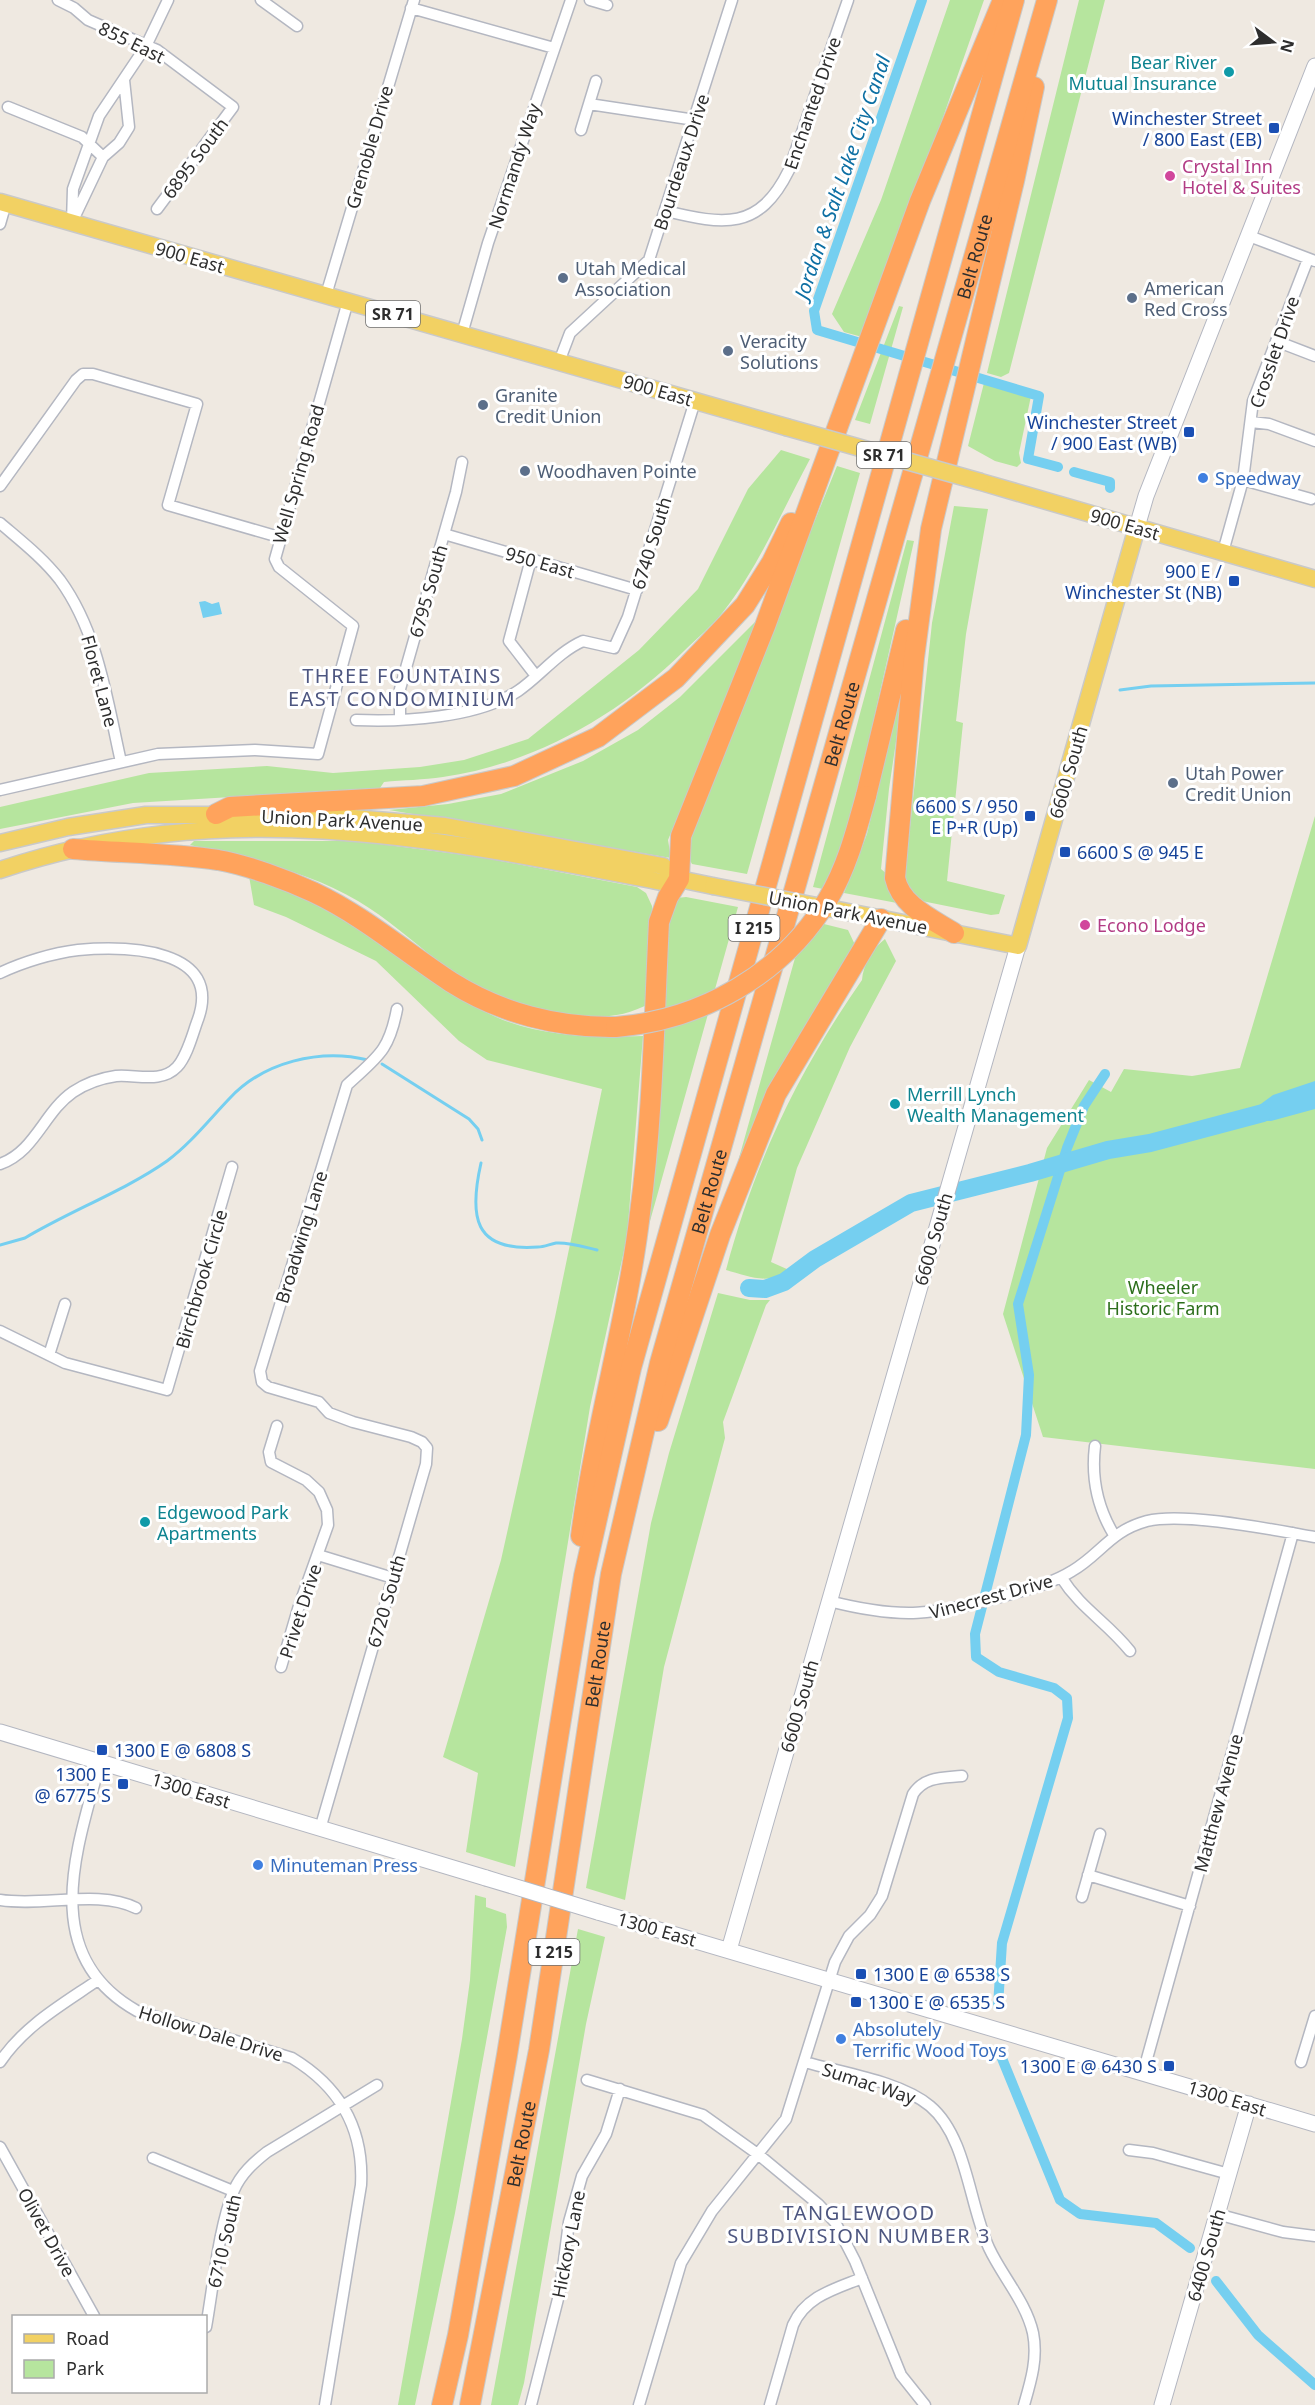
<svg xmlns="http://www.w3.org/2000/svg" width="1315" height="2405" viewBox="0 0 1315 2405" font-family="'Noto Sans',sans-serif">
<rect width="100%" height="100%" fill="#efe9e1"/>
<path fill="#b6e59e" d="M950,0H984L912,206L862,337L844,332L832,314L881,200Z
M1079,0H1105L1009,373L1001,377L987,373Z
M899,306L903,307L870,424L855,420Z
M984,383L1031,396L1019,453L1021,463L1017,467L995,461L968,446Z
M781,450L810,459C782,511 759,566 723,612C712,626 697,638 684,651C619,715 534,764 443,777C423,780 403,780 384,782L380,788L133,803L0,829V807L149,773L267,766L333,773L420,767L464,760L528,739L639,650L698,589L748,489Z
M837,466L860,473L747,874L692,864L687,855L689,830Z
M954,506L988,509L966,634L956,721L963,723L947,881L1005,895L999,914L991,915L917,900L912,896L902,874L906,864L932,623Z
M907,540L914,541L852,816L839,856L823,889L813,887Z
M760,617L668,840L671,858L389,810L448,804L501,794L583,761L638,730L680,697Z
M908,660L889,789L881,869L888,875L897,903L844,893L867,834Z
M1315,816V1469L1043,1437L1003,1314L1047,1148L1089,1080L1111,1092L1124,1069L1192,1076L1240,1068Z
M194,841H357L480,857L637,887L646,893L652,906L650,1003C626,1017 599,1019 571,1015C523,1008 478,991 438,961C412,941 387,918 358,901C307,871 248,858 190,845Z
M249,876C293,892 335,907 374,933C417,963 454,1000 503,1020C547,1037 596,1038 643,1036L627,1237L590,1407L515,1867L466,1852L478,1773L443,1757L501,1560L555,1317L602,1089L487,1060L459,1041L376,961L286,917L254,905Z
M686,897L738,907L643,1246L667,919L677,898Z
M824,924L848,930L856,947L732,1183L795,958Z
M885,939L896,961L850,1047L797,1168L771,1262L789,1270C769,1286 748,1276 726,1270C755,1161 798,1072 862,980C863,965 873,948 885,939Z
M718,1293L750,1300H770L766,1305L723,1422L725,1438L664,1667L625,1900L586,1888L651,1523L669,1453Z
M475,1895L486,1898V1907L506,1914L507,1927L455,2213L415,2405H398L462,2039L470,1980Z
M578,1929L605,1937L586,2024L524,2383L518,2405H491Z"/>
<path fill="#75cff0" d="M205,601L212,604L219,602L222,614L203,618L199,602Z
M1315,1081V1109L1271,1121L1239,1120L1273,1095Z"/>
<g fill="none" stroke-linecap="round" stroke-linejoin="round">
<path stroke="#75cff0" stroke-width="3" d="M1120,690L1151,686L1315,683
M382,1064L469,1119L478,1129L482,1140
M481,1163C469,1216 473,1252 538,1247C544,1247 550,1244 556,1243C569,1242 584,1247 597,1250
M0,1245L25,1238C70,1211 126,1190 167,1161C191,1143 208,1121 229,1099C263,1062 320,1048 368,1060"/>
<path stroke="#75cff0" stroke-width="10" d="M922,0L814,311L817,330L1039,396L1028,459L1058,467
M1074,472L1110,482V488
M998,2006L1002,1943L1068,1718L1067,1698L1054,1688L999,1672L976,1657L975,1634L1026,1435L1029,1375L1018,1304L1067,1148L1084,1106L1105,1074
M1001,2056L1060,2200L1080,2214L1156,2223L1190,2248
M1216,2281L1258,2335L1315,2385"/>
<path stroke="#75cff0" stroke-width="18" d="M749,1288L765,1289L784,1282L815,1259L911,1203L1030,1173L1108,1150L1150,1143L1263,1113"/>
<defs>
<path id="street" d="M58,0L74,8L88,20L157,50L233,107L157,209
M261,0L297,26
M590,0L607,5
M411,8L554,48
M589,104L695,120
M8,107L82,137L103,157
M581,130L596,81
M666,211C724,225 759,231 789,170L848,0
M74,218L103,157L119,143L129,127L124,80
M72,222L73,189L99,116L146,46L168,0
M0,224L6,203
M1249,236L1315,261
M326,295L414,0
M462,334L488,243L571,0
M1276,341L1315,356
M559,362L570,333L649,260L732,0
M1251,422L1269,424L1315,441
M1243,480L1311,499
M0,486L76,380L83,374H93L197,404L168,505L279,537
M0,523C21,541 43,558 60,580C98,632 107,700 121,762
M444,534L637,590
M1223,552L1243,480L1253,401L1308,259
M531,559L509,641L536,676
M356,720C403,722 477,718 518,691C540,676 558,652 583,641L614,648L628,617L695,401
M400,720V689L456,492L462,462
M0,790L158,754L255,750L318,754L353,626L279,567L275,559L348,301
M0,973C23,962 53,953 78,950C125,946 226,947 197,1022C192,1036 187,1056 177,1067C161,1084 135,1074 116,1076C102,1078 85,1084 73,1092C44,1112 35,1152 0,1164
M0,1331L65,1363L167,1390L232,1167
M49,1355L65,1304
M277,1426L269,1452L271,1462L306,1480L319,1492L327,1510L328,1525L298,1609L281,1667
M1095,1446C1091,1479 1097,1507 1114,1535
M318,1555L393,1578
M1061,1577C1081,1609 1107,1622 1130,1651
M829,1601C903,1620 932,1615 1004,1596C1028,1589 1051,1584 1072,1571C1101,1554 1110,1531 1147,1521C1185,1512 1274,1530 1315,1537
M100,1763C77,1848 37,1955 137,2011L292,2058C340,2087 364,2128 361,2185L325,2405
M320,1829L426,1464L427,1448L422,1442L411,1437L353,1422L329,1413L319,1402L268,1387L262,1382L260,1371L347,1085C377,1057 389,1052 397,1009
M1088,1875L1190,1906
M1082,1897L1100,1834
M0,1900C44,1907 98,1889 136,1908
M0,2062C25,2025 63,2004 98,1980
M805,2062C842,2073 900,2081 930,2106C967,2137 969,2205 989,2248C1002,2276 1026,2302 1033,2333C1038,2358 1031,2381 1024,2405
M1301,2062L1315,2016
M1143,2073L1293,1533
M587,2080L703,2115L759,2155L818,2204L835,2222L855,2261L901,2375L925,2405
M0,2147L94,2316
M1129,2150L1153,2153L1229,2174
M153,2158L233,2191
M1217,2214L1283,2232L1315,2236
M206,2327C213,2288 219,2225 234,2190C241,2174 253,2163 267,2152L377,2085
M531,2405L560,2291L569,2222L582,2176L606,2134L620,2089
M639,2405L681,2263L712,2211L786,2119L835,1962L849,1936L870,1915L882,1896L913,1794C925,1776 943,1778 962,1776
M770,2405L793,2325C806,2296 835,2289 862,2278"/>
<path id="secondary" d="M1137,527L1146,496L1315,66
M0,1732L486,1878
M598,1912L1315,2124
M729,1950L1018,946
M1162,2405L1249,2104"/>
<path id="primary" d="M0,202L786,427
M981,482L1315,579
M0,843L68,827L146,815H319L445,826L663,866L679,879
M0,870C226,794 436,838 662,882L679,879L713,886
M833,909L1018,946L1137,527"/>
<g id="highway">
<path d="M866,796L906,630"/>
<path d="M216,814L230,807L423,796L514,776L598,737L676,678L745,605L772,562L791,523"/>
<path d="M73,849C121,853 171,853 218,860C247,865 287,880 313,892C364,916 405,952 451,982C500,1013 558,1028 616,1027"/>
<path d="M954,933C932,919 901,906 895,878L914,658L931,529L1014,181L1034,87"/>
<path d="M658,1421L720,1235L776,1094L881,919"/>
<path d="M581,1536C595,1428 627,1322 640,1213C653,1117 654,1019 659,922L668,897L679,879L681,836L765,626L920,201L1003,0"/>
<path d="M442,2405L458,2335L507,2055L584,1576L631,1368L1014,0"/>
<path id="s1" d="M470,2405L539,2050L611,1574L660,1363L1047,0"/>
</g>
</defs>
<use href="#street" stroke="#b4b7c1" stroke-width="13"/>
<use href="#secondary" stroke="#b4b7c1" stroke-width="17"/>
<use href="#primary" stroke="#c9c9c9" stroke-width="19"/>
<use href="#highway" stroke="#c9c9c9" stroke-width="22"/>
<use href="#street" stroke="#fff" stroke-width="10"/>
<use href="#secondary" stroke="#fff" stroke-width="15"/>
<use href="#primary" stroke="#f2d163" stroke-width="16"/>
<use href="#highway" stroke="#ffa35c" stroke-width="20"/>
<defs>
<path id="secondary-bridge" d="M486,1878L598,1912"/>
<path id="primary-bridge" d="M786,427L981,482
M713,886L832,909"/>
<path id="highway-bridge" d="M616,1027C701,1020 784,974 828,899C847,867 856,832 866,796"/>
</defs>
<use href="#secondary-bridge" stroke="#b4b7c1" stroke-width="17" stroke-linecap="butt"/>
<use href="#primary-bridge" stroke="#c9c9c9" stroke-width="19" stroke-linecap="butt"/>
<use href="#highway-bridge" stroke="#c9c9c9" stroke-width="22" stroke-linecap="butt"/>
<use href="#secondary-bridge" stroke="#fff" stroke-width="15"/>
<use href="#primary-bridge" stroke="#f2d163" stroke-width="16"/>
<use href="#highway-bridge" stroke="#ffa35c" stroke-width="20"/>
</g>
<g fill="#0f9aa8" stroke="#fff" stroke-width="2">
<circle cx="1229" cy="72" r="6"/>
<circle cx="895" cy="1104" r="6"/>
<circle cx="145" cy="1522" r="6"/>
</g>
<g fill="#1a4fb4" stroke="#fff" stroke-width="2">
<rect x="1268" y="122" width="12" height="12" rx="3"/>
<rect x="1183" y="426" width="12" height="12" rx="3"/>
<rect x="1228" y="575" width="12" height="12" rx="3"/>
<rect x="1024" y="810" width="12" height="12" rx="3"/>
<rect x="1059" y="846" width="12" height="12" rx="3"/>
<rect x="96" y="1744" width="12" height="12" rx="3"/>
<rect x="117" y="1778" width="12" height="12" rx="3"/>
<rect x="855" y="1968" width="12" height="12" rx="3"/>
<rect x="850" y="1996" width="12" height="12" rx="3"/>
<rect x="1163" y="2060" width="12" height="12" rx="3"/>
</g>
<g fill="#d1479c" stroke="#fff" stroke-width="2">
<circle cx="1170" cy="176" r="6"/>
<circle cx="1085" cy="925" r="6"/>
</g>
<g fill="#5c6f8a" stroke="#fff" stroke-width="2">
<circle cx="563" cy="278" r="6"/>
<circle cx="1132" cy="298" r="6"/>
<circle cx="728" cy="351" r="6"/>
<circle cx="483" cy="405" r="6"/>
<circle cx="525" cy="471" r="6"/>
<circle cx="1173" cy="783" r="6"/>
</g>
<g fill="#3f7fe0" stroke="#fff" stroke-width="2">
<circle cx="1203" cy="478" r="6"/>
<circle cx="258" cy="1865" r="6"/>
<circle cx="841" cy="2039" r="6"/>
</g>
<g text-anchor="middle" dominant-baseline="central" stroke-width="6" stroke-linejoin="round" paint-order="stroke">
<g fill="#fff" stroke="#6d6d6d" stroke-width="1.5">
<rect x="366" y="301" width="54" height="26" rx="4.5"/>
<rect x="857" y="442" width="54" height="26" rx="4.5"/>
<rect x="728.5" y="915" width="51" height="26" rx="4.5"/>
<rect x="528.5" y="1939" width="51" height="26" rx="4.5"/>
</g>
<g font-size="16" font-weight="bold" fill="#2e2e2e">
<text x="393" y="314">SR 71</text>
<text x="884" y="455">SR 71</text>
<text x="754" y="928">I 215</text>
<text x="554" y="1952">I 215</text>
</g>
<g font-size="18" fill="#2e2e2e" stroke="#fff">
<text transform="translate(132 42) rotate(26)">855 East</text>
<text transform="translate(812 103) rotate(-71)">Enchanted Drive</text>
<text transform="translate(369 147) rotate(-74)">Grenoble Drive</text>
<text transform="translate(195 158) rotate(-53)">6895 South</text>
<text transform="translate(681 162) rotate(-72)">Bourdeaux Drive</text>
<text transform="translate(514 166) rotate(-72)">Normandy Way</text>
<text stroke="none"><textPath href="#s1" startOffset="2210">Belt Route</textPath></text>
<text transform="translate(190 257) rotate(16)">900 East</text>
<text transform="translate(1274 352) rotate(-71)">Crosslet Drive</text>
<text transform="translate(658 390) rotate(16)">900 East</text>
<text transform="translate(298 474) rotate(-74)">Well Spring Road</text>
<text transform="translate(1125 524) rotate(16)">900 East</text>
<text transform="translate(651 543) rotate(-73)">6740 South</text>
<text transform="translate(540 562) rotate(16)">950 East</text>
<text transform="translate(428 591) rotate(-74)">6795 South</text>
<text transform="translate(100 681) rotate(75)">Floret Lane</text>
<text stroke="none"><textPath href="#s1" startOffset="1724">Belt Route</textPath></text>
<text transform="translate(1068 772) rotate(-74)">6600 South</text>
<text transform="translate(342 820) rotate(3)">Union Park Avenue</text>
<text transform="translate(848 912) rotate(11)">Union Park Avenue</text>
<text stroke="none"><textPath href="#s1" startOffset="1238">Belt Route</textPath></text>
<text transform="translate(301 1237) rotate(-73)">Broadwing Lane</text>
<text transform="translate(933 1239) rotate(-74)">6600 South</text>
<text transform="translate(201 1279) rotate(-74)">Birchbrook Circle</text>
<text transform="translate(991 1596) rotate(-15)">Vinecrest Drive</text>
<text transform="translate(386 1601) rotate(-74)">6720 South</text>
<text transform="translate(300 1611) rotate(-72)">Privet Drive</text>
<text stroke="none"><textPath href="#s1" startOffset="752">Belt Route</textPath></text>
<text transform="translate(799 1706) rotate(-74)">6600 South</text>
<text transform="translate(191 1790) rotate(17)">1300 East</text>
<text transform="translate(1218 1803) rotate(-75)">Matthew Avenue</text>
<text transform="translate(657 1929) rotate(16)">1300 East</text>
<text transform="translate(211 2033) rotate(17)">Hollow Dale Drive</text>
<text transform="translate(869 2083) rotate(18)">Sumac Way</text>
<text transform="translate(1227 2098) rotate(17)">1300 East</text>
<text stroke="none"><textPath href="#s1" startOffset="266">Belt Route</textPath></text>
<text transform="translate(47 2232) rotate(61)">Olivet Drive</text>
<text transform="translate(224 2241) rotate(-77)">6710 South</text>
<text transform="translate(568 2244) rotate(-79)">Hickory Lane</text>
<text transform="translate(1206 2255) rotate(-74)">6400 South</text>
</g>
<g font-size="18" fill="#0d838f" stroke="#fff" text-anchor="start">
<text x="1217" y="62" text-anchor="end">Bear River<tspan x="1217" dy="21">Mutual Insurance</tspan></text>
<text x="907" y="1094">Merrill Lynch<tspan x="907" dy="21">Wealth Management</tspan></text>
<text x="157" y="1512">Edgewood Park<tspan x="157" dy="21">Apartments</tspan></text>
</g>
<g font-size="18" fill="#164399" stroke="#fff" text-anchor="end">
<text x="1262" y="118">Winchester Street<tspan x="1262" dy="21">/ 800 East (EB)</tspan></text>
<text x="1177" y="422">Winchester Street<tspan x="1177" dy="21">/ 900 East (WB)</tspan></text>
<text x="1222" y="571">900 E /<tspan x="1222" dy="21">Winchester St (NB)</tspan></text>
<text x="1018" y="806">6600 S / 950<tspan x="1018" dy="21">E P+R (Up)</tspan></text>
<text x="1077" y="852" text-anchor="start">6600 S @ 945 E</text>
<text x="114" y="1750" text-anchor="start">1300 E @ 6808 S</text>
<text x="111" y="1774">1300 E<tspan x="111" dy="21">@ 6775 S</tspan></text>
<text x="873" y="1974" text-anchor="start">1300 E @ 6538 S</text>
<text x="868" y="2002" text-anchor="start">1300 E @ 6535 S</text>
<text x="1157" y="2066">1300 E @ 6430 S</text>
</g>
<g font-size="18" fill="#b23c85" stroke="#fff" text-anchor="start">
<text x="1182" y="166">Crystal Inn<tspan x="1182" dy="21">Hotel &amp; Suites</tspan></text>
<text x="1097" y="925">Econo Lodge</text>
</g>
<g font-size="18" fill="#4e5e75" stroke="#fff" text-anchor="start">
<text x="575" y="268">Utah Medical<tspan x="575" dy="21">Association</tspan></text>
<text x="1144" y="288">American<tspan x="1144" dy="21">Red Cross</tspan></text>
<text x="740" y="341">Veracity<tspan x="740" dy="21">Solutions</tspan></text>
<text x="495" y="395">Granite<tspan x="495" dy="21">Credit Union</tspan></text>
<text x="537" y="471">Woodhaven Pointe</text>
<text x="1185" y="773">Utah Power<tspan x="1185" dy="21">Credit Union</tspan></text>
</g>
<g font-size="18" fill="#366cbe" stroke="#fff" text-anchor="start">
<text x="1215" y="478">Speedway</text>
<text x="270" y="1865">Minuteman Press</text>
<text x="853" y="2029">Absolutely<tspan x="853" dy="21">Terrific Wood Toys</tspan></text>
</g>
<g font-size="18" fill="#2c6e1b" stroke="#fff">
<text x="1163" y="1287">Wheeler<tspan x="1163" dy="21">Historic Farm</tspan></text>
</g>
<g font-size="20" font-style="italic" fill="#0d6fa3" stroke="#fff">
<text transform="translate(842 177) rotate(-71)">Jordan &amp; Salt Lake City Canal</text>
</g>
<g font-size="20" letter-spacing="1.5" fill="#4d5680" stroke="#fff">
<text x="402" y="675">THREE FOUNTAINS<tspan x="402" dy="23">EAST CONDOMINIUM</tspan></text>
<text x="859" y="2212">TANGLEWOOD<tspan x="859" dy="23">SUBDIVISION NUMBER 3</tspan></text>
</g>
</g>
<rect x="12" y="2315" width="195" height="78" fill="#ffffff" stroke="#ababab" stroke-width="1.5"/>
<rect x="24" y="2334" width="30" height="9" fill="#f2d163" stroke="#ababab" stroke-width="1.5"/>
<text x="66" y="2345" font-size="18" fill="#2e2e2e">Road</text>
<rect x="24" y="2360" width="30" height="18" fill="#b6e59e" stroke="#ababab" stroke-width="1.5"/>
<text x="66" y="2375" font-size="18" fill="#2e2e2e">Park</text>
<g transform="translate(1273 42) rotate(106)" stroke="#ffffff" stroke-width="4.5" paint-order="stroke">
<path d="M0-4.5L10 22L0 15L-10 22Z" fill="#2e2e2e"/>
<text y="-9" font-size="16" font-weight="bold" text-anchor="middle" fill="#2e2e2e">N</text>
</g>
</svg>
